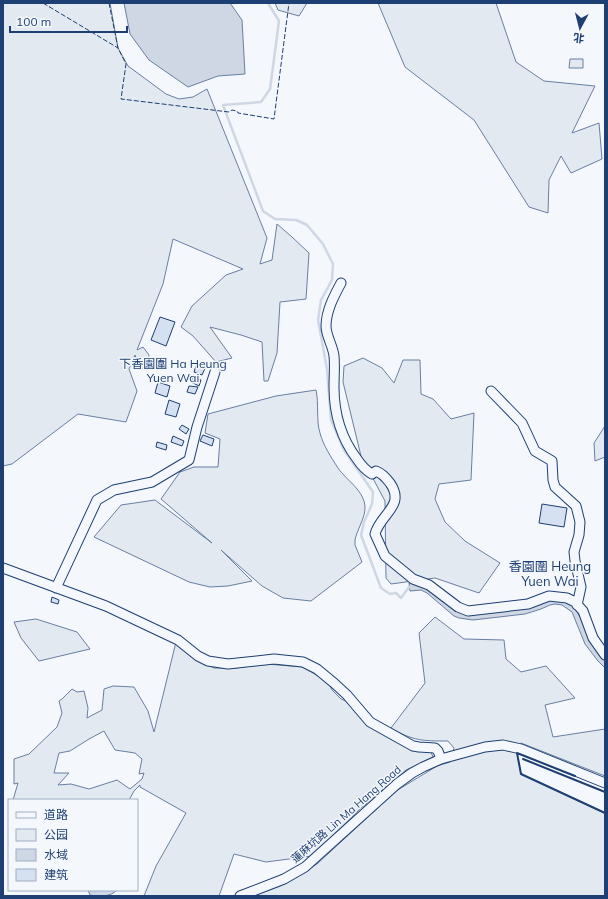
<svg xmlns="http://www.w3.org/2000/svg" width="608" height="899" viewBox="0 0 608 899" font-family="Mulish,'Noto Sans SC',sans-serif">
<rect width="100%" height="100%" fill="#f4f7fb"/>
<path fill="#e3e9f0" stroke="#687fa3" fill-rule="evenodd" d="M3,3H110L118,48L128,66L166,94L179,99L193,97L207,89L267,238L260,264L272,260L277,224L292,237L309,253L306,299L280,302L277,353L268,381H264L262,342L241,335L210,327L232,358L216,362L193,336L181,327L192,306L226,275L243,269L173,239L163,284L137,350L143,347L149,355L147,370L139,367L135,355L129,369L137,391L126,422L78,414L12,464L3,466Z
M275,3H307L299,16L278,10Z
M378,3H496L516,62L544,81L595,86L572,133L599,123L602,159L571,173L561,156L549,180L548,213L529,207L474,120L405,67Z
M570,59H583V68H569Z
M363,358L382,368L394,383L403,360H420L421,394L433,399L451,419L474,413L471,480L439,484L435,499L445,522L465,541L500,563L479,593L435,578L391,584L386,578L385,501L361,456L343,382L344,366Z
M316,390C319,403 316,421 320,433C323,445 331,457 338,468C347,481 365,491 365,508C365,518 357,530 355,540V545L362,562L311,601L283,598L262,586L221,550L252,581L228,586L210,587L189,582L94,537L121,505L155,500L212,543L161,499L180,472L194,467H218L220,439L205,433L208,414L276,396Z
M605,426V457L595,461L594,443Z
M435,617L464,639L504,640L506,659L521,672L546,666L575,698L545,705L553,737L605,729V776L521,743L517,753L521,774L605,813V896H254L280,886L317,864L396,791L437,766L450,762L454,748L448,741C423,741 413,741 391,728L425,683L419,633Z
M36,619L77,632L90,649L39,661L21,638L14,622Z
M176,642L190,656L214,668H236L266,664L303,667L328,682L332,690L341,699L351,703L363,720L422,750L431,752L433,757L406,770L360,809L312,856L266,862L234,854L219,896H144L156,866L186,813L140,787V785L134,791L129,800H13L18,783L14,784V759L29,754L57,727L62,713L59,701L62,699L72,689L77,692L84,691L88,708L87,718L102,710L104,689L113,686L134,687L148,711L154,732ZM104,731L115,750L135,753L142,759L139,774L144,773L142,779L130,789L117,780L89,789L71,784L58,785L69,773H54L59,753L70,751L89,739Z"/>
<path fill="#cfd7e4" stroke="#687fa3" d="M124,3H230L242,20L245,74L218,76L188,87L149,60L130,34Z
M409,583L420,584L457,609L557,598L574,606L598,650L605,659V668L598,661L585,644L572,612L562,605L555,604L550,605L541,609L525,614L473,620L459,618L454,616L427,593L421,590L410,591Z
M88,890H117C111,897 98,897 90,895Z"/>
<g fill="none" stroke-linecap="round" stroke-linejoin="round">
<path stroke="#cfd7e4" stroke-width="2.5" d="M268,3L279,21L270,89L261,102L223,105L263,211L275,219L296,220L307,225L323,244L333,264L332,280L321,300L318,320L327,369L331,420L344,450L373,492L372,504L364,522L361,535L381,588L390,594L396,593L401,598L409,587H413"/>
</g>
<path fill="#d5e0f0" stroke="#1d3f73" d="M160,317L175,322L166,346L151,340Z
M197,363L206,366L202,375L194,372Z
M193,377L201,380L199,386L191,382Z
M158,382L170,386L167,397L155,393Z
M189,386L198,387L195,394L187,392Z
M169,400L180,404L176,417L165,414Z
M182,425L189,429L186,434L179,429Z
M203,435L214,439L212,446L200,441Z
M173,436L184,441L182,446L171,442Z
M157,442L167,445L166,450L156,447Z
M542,504L567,508L564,527L539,523Z
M52,597L59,600L58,604L51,602Z"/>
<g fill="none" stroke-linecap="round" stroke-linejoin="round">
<defs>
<path id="minor" d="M341,283C334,296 326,311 326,326C326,336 333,346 334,356C335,366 334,376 334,387C334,413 341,438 357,459C361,465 365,470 372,474L376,471C383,474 385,477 390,483C406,506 380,514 375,534L385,556L407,574L413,579L429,585L458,607L468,611L528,604L549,596L567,598L575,602L583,611L593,638L605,655
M491,391L522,423L535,451L552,461L553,480L555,487L576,506L580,522L579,535L574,552L575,561L581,587L577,605
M3,568L106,606L178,640L198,656L208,661L228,664L274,659L303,662L317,669L334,683L347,695L370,722L413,746L419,747L435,748L438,751L441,759
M56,588L97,500L114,490L152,482L189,460L197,427L215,372
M240,896L284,879L305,867L397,784L412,773L423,767L441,759L485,747L503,745L521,749L605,783"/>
</defs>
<use href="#minor" stroke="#1d3f73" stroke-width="11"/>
<use href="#minor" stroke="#f4f7fb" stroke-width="9"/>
<path stroke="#1d3f73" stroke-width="1" stroke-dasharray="5 2" stroke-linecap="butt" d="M43,3L118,48
M109,3L118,48L126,64L121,99L229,112L232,110L237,111L238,113L274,119L289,3"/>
<path stroke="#1d3f73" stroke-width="2" d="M523,759L605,792
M575,776L517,753L521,774L605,813"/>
</g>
<g text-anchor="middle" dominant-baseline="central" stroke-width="3" stroke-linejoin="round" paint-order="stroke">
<g font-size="11" fill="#1d3f73" stroke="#f4f7fb">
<text transform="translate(346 814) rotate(-41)">蓮麻坑路 Lin Ma Hang Road</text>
</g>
<g font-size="12" fill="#1d3f73" stroke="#f4f7fb">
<text x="173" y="363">下香園圍 Ha Heung<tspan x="173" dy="14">Yuen Wai</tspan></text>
</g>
<g font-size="13" fill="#1d3f73" stroke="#f4f7fb">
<text x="550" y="566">香園圍 Heung<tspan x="550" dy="15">Yuen Wai</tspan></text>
</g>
</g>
<rect width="608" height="899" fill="none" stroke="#1d3f73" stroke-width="8"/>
<rect x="8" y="799" width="130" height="92" fill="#f4f7fb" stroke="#9eadc5"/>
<rect x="16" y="812" width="20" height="6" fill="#f4f7fb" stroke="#9eadc5"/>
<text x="44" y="819" font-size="12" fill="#1d3f73">道路</text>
<rect x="16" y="829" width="20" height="12" fill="#e3e9f0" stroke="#9eadc5"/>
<text x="44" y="839" font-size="12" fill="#1d3f73">公园</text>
<rect x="16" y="849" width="20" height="12" fill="#cfd7e4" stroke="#9eadc5"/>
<text x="44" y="859" font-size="12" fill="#1d3f73">水域</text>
<rect x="16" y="869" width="20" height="12" fill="#d5e0f0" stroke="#9eadc5"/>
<text x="44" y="879" font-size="12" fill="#1d3f73">建筑</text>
<g transform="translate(580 28) rotate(187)" stroke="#f4f7fb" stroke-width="3" paint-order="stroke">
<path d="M0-3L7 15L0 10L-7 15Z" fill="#1d3f73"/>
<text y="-6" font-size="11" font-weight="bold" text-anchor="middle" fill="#1d3f73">北</text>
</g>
<path d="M10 26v6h117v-6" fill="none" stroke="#1d3f73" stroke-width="2"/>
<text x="16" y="26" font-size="12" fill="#1d3f73" stroke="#f4f7fb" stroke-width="3" paint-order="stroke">100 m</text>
</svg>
